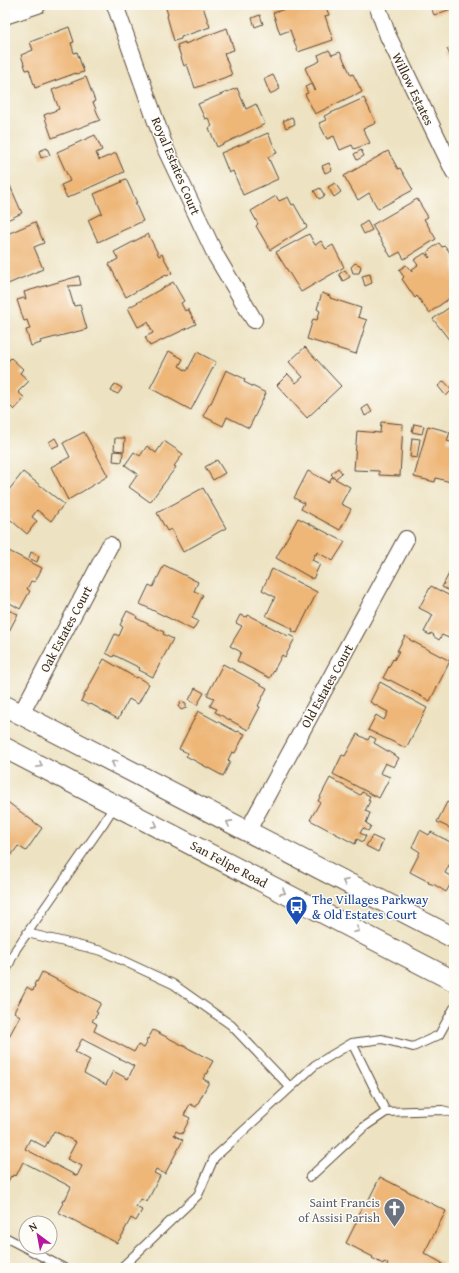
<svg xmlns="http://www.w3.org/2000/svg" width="459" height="1273" viewBox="0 0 459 1273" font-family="'Gentium Book Plus',serif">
<rect width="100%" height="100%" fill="#fdfcf7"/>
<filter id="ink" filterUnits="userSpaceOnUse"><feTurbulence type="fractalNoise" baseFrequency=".025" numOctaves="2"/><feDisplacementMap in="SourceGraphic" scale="8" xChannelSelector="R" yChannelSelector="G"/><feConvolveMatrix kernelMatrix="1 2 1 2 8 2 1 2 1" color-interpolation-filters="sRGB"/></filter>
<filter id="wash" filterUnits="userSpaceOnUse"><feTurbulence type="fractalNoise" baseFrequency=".012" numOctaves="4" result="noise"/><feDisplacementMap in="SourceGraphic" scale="16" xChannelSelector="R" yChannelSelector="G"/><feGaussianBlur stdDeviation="0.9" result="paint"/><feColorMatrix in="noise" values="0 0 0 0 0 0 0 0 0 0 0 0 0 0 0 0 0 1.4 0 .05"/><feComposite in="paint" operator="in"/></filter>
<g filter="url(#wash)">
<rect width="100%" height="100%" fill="#ede2c1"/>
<g id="blocks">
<path fill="#eeb677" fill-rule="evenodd" d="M165,5H209L203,7L210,27L181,37V39L174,41L167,16L168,15Z
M296,5H325L329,15L325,16L333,40L298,52L290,30L280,34L273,13Z
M430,5H454V8L434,15Z
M260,15L263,24L255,27L252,18Z
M69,27L74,42L71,43L74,53L77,52L84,72L76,74V73L35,88L29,69L26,70L21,55L33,50L30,42Z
M227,28L234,50L224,53L232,75L195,88L187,64L184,66L177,45L185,42V44Z
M454,46V63L447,49Z
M329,50L332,55L340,52L351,75L353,74L362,92L355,96L354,95L315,114L305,94L308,93L305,87L311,84L314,90L315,89L305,68L320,61L318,55Z
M273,75L280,89L270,94L264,79Z
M86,77L95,101L93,102L100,120L52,138L44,115L59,109L52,90Z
M237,88L246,109L256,104L265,124L217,147L209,128L212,126L208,118L205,119L198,104Z
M364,98L376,123L363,129L370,143L354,149L352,145L340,150L334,136L327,139L319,123L326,120L324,116Z
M292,117L295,124L286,128L283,121Z
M268,133L277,153L268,157L278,179L243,195L233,171L229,173L221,153Z
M95,135L102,150L96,153L99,160L116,153L124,172L67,198L61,185L70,181L57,152Z
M47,148L50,155L41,158L39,151Z
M361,150L364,156L357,160L354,154Z
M388,151L398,169L400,168L413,190L378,209L369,193L358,200L344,176Z
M329,163L332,170L325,173L322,166Z
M7,179L22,213L5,221V180Z
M126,179L137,203H135L143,221L98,242L88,220L102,213L94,194L122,182L121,181Z
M335,183L341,192L334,197L328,187Z
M320,188L325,196L319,199L314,191Z
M276,196L279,201L288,197L292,205L294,204L307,227L270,250L256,226L258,224L251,211Z
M417,199L428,217L424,219L436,239L404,259L400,252L391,257L372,225Z
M367,221L372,230L364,234L360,226Z
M35,222L44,243L34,247L43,269L8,284L5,277V235Z
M148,234L159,256L162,254L172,273L167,276L166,275L126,297L109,264L118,259L114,252Z
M309,234L315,245L321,241L326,249L333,245L344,267L301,292L276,252Z
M439,243L442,247L445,246L454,258L453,259L454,261V295L429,313L417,296L415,298L402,279L404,277L399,270L406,265L412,272L411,270L418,265L414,260L425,253L429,258L430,257L427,252Z
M355,263L360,265L361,267L359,273H353L351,267Z
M345,270L350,277L343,281L339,274Z
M370,274L372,283L365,286L362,276Z
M79,276L81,285L68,286L74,306L80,305L87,329L40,341L41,343L31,346L26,330L30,329L27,320L24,321L17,300L24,298L26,299L24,292Z
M173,282L184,301L181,303L185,311L188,309L196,324L150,346L145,337L153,333L148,322L138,327L128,308Z
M322,293L330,296V298L361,308L358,317L367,320L356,354L307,339L313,319L317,320L320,311L317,309Z
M454,304V346L433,319Z
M305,347L341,386L307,418L277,385L288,374L296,383L303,377L289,362Z
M169,351L183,359L179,366L187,371L197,352L216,362L191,410L150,388Z
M11,358L23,369L20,373L29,381L18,392L25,398L14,410L8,404L5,407V364Z
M226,370L245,379L244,382L266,393L249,428L227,417L223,426L203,416L210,403H211Z
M444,381L452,390L446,396L438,386Z
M115,384L122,388L118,394L111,391Z
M368,405L372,412L365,416L362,409Z
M381,422L403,424L400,476L379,475V471L354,470L357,431L380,433Z
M414,424L424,426L422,434L412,432Z
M428,426L450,432L447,441L454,443V483L436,478L435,482L414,477Z
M84,432L108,476L68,500L51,467L70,457L63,443Z
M55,438L59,445L52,448L49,442Z
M115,438H125L124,451L114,450Z
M412,438L420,439L417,458L410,457Z
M164,441L183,454L174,466L176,467L150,502L129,487L138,474L125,465L134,452L140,456L147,446L156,453Z
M114,451L123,452L122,462L113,461Z
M217,460L225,473L213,480L205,467Z
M338,468L342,473L335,479L331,474Z
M308,471L329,482L332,477L350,487L341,504L351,509L340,530L301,509L304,503L294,498Z
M23,472L64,504L51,521L37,510L32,517L37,521L27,534L5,515V495Z
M203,488L226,528L183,552L171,529L167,531L157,513Z
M298,518L345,542L333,561L317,552L316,555L315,554L312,560L320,564L313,579L276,558Z
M5,549L42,568L35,582L31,581L27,589L30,591L20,609L5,600Z
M31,552L39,556L37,562L29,558Z
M164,565L198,582L194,591L203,595L192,618L198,621L193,630L140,604L149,585L153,587Z
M453,566H454V593L442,587Z
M272,569L317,592L297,633L292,631L293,629L266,616L275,597L262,590Z
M431,586L454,598V638L453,640L442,635L439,640L433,636L434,635L431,633L430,635L424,632L433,615L419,608Z
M5,609L18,614L8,633L5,631Z
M127,611L137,616L136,618L164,632L163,634L173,639L153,677L139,670L140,668L114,655L113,657L106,653L115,634L119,636L123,627L120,625Z
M240,615L247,617L248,615L288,636L289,635L295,638L285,657L282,655L270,678L237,661L241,652L230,646L242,626L236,623Z
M405,636L410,639V640L450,661L430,701L390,680L389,681L383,678L393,659L394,660L399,651H397Z
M104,659L136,678L137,677L149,684L138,704L129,699L118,719L91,704L88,705L81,701Z
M223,664L267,688L258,706L260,707L248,730L215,712L217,709L210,706L214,698L207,695Z
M380,682L427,708L406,748L368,730L376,715L384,720L388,712L370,702Z
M195,688L204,693L197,705L189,700Z
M181,701L186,703V708L181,710L178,706Z
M198,711L237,732L238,731L245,734L235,753L232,752L228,760L230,762L223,776L186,756L188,753L179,749Z
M357,734L368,740L370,736L376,739L374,743L399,758L394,767L385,763L380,773L390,777L379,798L333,774L342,755L345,756Z
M330,778L360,795L362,792L370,796L368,800L370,801L365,811L370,813L366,823L371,826L368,831L363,828L360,833L366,836L363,842L357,839L355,844L310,820L320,802L318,801Z
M5,800L42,828L26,851L18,846L5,864Z
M447,802L454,806V830L437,822Z
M420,830L429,835L431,832L454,844V868L449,865L445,873L454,878L446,892L435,885L428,883L429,882L410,872L420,852L412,847Z
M372,836L383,841L378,852L366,846Z
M42,972L101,1003L96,1012L98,1013L92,1021L97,1024L94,1031L134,1052L138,1045L144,1048L147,1043L146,1042L147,1039H148L153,1030L213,1061L208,1070L209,1071L207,1074L206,1073L203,1079L209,1082L196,1107L190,1104L184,1115L190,1118L182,1134L176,1131L174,1135L183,1140L165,1174L156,1169L154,1173L160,1176L147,1202L141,1199L136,1207L142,1210L136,1221L131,1218L124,1231H125L117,1243L58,1212L63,1203L62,1202L63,1199L65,1200L71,1187L23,1162L16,1176L13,1175L12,1177L11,1176L5,1187V1044L20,1016L14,1012L27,987L33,991L35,985H34L36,981L37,982ZM82,1039L134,1066L128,1079L113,1071L106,1085L84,1073L90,1060L75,1052ZM54,1131L76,1142L67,1159L82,1166L77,1176L25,1149L30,1139L45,1147Z
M380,1177L446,1211L424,1253L442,1263L440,1268H386L388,1264L384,1262L383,1264L372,1258L373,1257L346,1243L360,1215L358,1214L364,1204L366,1205Z"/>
</g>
</g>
<g filter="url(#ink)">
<use href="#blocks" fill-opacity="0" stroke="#564636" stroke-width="1"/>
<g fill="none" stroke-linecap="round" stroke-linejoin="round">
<defs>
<path id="service" d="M27,933L102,951L173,984L231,1025L290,1087
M5,973L16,949L103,824L115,805
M352,1043L386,1112
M310,1177L364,1127L386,1112L442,1110L454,1113
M5,1237L64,1268
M121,1268L198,1195L214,1158L315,1065L352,1043L382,1039L413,1047L439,1035L454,1008"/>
<path id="minor" d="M115,5L166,150L216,256L254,320
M377,5L388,36L454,172
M5,16L38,5
M21,714L110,545
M247,832L406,539"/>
<path id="tertiary" d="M5,706L454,938
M5,748L454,981"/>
</defs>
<use href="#service" stroke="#564636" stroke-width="10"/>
<use href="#minor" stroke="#564636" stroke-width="18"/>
<use href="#tertiary" stroke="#564636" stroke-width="22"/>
<use href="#service" stroke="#fff" stroke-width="8"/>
<use href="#minor" stroke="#fff" stroke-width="16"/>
<use href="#tertiary" stroke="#fff" stroke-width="20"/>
</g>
<defs><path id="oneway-chevron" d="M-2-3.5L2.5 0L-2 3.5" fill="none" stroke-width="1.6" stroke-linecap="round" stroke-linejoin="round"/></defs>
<g stroke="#a79f9a">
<use href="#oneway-chevron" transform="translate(114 763) rotate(-152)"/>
<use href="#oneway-chevron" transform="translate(40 765) rotate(27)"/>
<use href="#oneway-chevron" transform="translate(229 823) rotate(-152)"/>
<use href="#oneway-chevron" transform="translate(155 825) rotate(28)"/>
<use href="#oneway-chevron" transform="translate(345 882) rotate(-153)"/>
<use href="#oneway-chevron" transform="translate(283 892) rotate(28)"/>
<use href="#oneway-chevron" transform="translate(357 930) rotate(27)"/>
</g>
</g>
<defs>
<symbol id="bus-pin" viewBox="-11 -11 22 30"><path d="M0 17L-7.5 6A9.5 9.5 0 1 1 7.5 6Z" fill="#1a4fb4" stroke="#fdfcf7"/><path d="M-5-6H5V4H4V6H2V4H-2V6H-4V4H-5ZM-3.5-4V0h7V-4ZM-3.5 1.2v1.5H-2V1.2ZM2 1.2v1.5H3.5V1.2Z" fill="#fff"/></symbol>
<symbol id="church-pin" viewBox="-11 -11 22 30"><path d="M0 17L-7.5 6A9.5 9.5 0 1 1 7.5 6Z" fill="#6b7280" stroke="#fdfcf7"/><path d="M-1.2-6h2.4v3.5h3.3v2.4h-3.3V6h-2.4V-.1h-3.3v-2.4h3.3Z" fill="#fff"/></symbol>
</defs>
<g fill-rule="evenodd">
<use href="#bus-pin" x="284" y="894" width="25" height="34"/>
<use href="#church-pin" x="382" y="1196" width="25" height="34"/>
</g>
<g text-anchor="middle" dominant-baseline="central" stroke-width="3" stroke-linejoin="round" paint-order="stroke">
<g font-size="13" fill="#3b2a1e" stroke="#fdfcf7">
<text transform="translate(413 89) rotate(64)">Willow Estates</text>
<text transform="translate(176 166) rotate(67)">Royal Estates Court</text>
<text transform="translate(66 629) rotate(-62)">Oak Estates Court</text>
<text transform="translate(327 686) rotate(-61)">Old Estates Court</text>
<text transform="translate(229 864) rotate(28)">San Felipe Road</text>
</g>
<g font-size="13" fill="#164399" stroke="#fdfcf7" text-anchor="start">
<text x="312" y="899">The Villages Parkway<tspan x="312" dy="15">&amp; Old Estates Court</tspan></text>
</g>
<g font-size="13" fill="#5b616d" stroke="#fdfcf7" text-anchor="end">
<text x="380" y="1202">Saint Francis<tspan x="380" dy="15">of Assisi Parish</tspan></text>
</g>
</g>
<rect width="459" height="1273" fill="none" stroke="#fdfcf7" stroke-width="20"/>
<g transform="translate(38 1235) rotate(328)"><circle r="19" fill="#fdfcf7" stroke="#afa8a0"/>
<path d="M0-3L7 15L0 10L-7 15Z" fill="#b5179e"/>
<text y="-6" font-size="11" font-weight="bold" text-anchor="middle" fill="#3b2a1e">N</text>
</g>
</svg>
